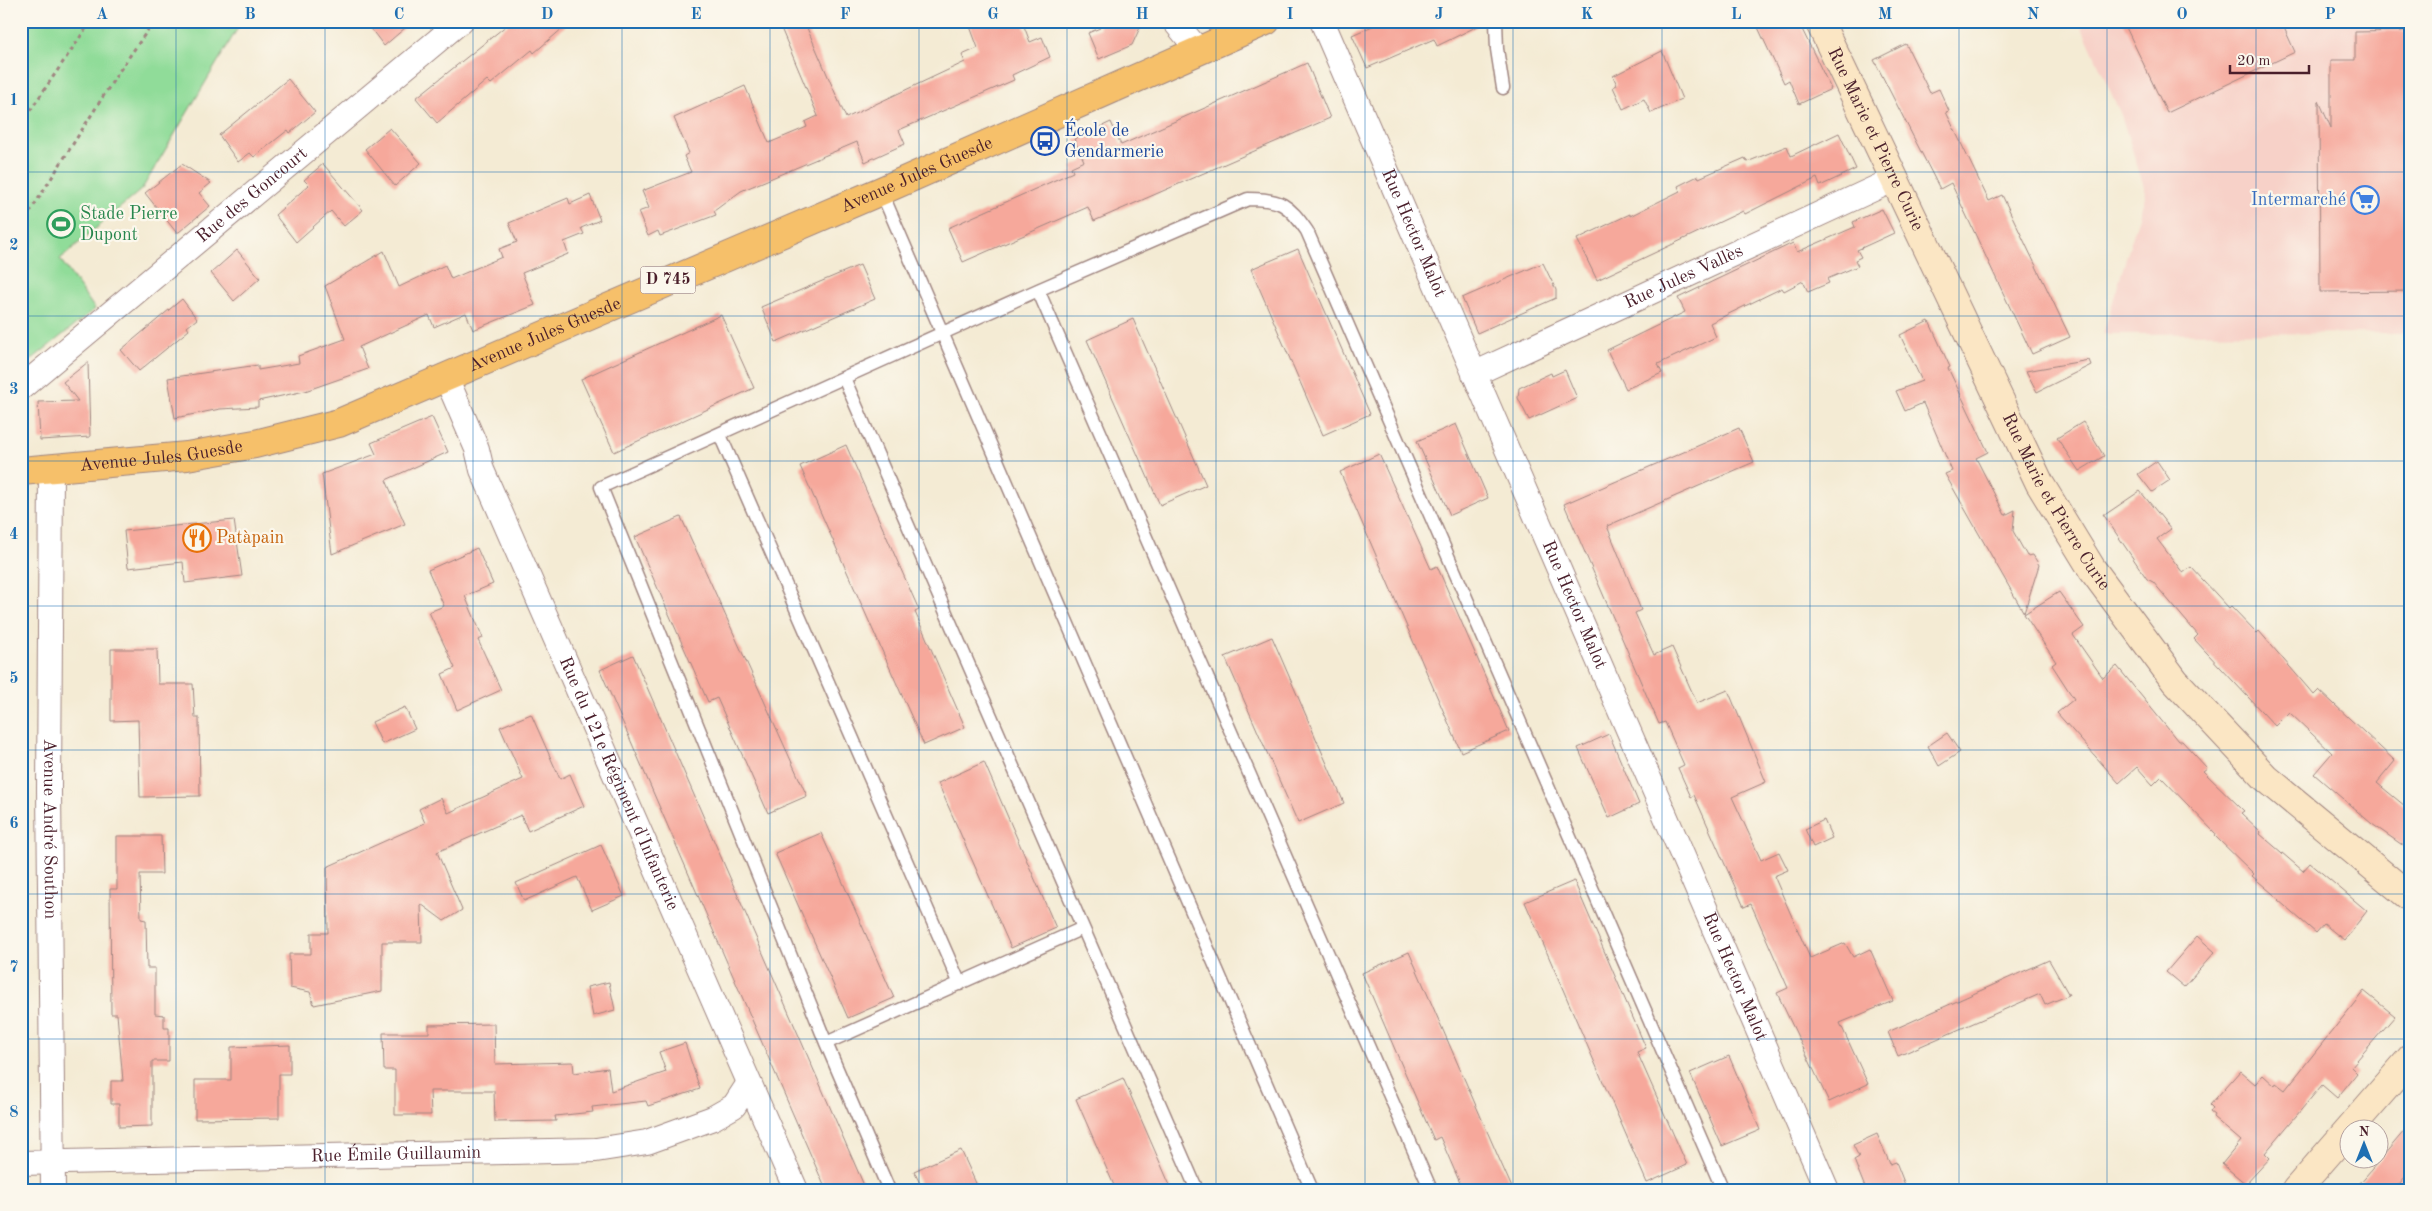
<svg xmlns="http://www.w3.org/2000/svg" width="2432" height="1211" viewBox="0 0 2432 1211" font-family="'Old Standard TT',serif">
<rect width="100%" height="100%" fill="#fbf7ec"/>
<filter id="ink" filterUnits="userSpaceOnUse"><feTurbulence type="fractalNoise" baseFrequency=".02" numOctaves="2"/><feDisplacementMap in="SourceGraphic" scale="10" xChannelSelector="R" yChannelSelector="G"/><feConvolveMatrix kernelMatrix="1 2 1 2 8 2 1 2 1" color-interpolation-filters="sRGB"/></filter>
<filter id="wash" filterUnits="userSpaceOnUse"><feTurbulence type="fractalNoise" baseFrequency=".0096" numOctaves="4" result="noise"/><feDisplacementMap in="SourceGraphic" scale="20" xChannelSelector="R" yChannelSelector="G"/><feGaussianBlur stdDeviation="1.12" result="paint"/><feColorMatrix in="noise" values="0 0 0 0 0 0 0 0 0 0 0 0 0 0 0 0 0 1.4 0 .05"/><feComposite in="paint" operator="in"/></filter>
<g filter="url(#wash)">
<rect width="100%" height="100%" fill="#f4ebd4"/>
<path fill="#f7d1c8" d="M2079,21H2411V333L2103,334L2146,193L2121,115Z"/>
<path fill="#90dc99" stroke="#6d7e62" d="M21,21H242L142,189L60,259L95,309L21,368Z"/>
<g id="blocks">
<path fill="#f6a89b" d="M365,21H413L384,46Z
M512,21H571L534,53L532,50L491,84L487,80L437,123L416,98Z
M778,21H804L846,118L965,62L962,55L978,48L968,21H1022L1030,42L1042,37L1050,57L1012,75L1014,80L899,130L905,144L887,152L865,162L857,142L741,191L714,211L716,215L660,236L658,231L648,236L638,212L649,208L642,191L691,172L684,156L689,153L674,118L745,86L769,143L807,127L805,122L818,116Z
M1097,21H1143L1132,45L1099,59L1088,33L1100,28Z
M1384,21H1488L1437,46L1434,39L1367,68L1352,35Z
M1755,21H1798L1831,89L1799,104L1789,80L1784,83Z
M2123,21H2281L2295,52L2167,113Z
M2411,31V291L2320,292L2319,101L2331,128V60H2355V32Z
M1906,44L1930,93L1939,89L1949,111L1946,112L1989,201L2002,195L2070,337L2032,354L1951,183L1940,189L1874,60Z
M1662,51L1682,99L1651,113L1644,99L1623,109L1613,87L1617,85L1613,76Z
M1307,63L1330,118L1094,221L1088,207L963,262L948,228L1073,172L1071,167L1084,161L1074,139L1111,122L1121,145Z
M288,79L315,112L290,133L288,130L254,157L250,153L238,162L219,135Z
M390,128L421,163L395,186L365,149Z
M1839,133L1856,169L1820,186L1817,178L1745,214L1743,211L1597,280L1577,239L1630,214V216L1680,191L1678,186L1698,176L1699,178L1745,158L1747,162L1787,146L1791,156Z
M182,164L211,183L199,193L210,206L179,232H176L145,193Z
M323,164L363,210L344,226L331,211L296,242L275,215L309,185L304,180Z
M590,195L600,220L581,228L584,234L564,242L568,254L522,273L535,305L473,330L466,313L434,327L429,315L359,347L368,369L305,391L258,401V407L220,409L175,418L168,378L258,365V370L299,363L298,356L345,339L325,286L384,251L399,287L445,265L451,279L502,257L499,249L517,242L509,223L568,198L570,204Z
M1882,209L1894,233L1857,250L1861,257L1855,260L1858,266L1827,279L1829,283L1808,292L1803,281L1784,291L1782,288L1710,323L1716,337L1658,364L1662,373L1626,389L1607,350L1685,312L1678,298L1793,243L1797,252L1855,227L1853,222Z
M1298,249L1370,414L1323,435L1251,269Z
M237,250L260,278L234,301L211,273Z
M1543,263L1556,290V298L1477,333L1462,298Z
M860,265L875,299L776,342L761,307Z
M182,299L197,319L187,327L189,330L139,371L121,350Z
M721,315L754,388L614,452L581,379Z
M1133,319L1206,485L1160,505L1087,340Z
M1929,321L1950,367L1948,368L1988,452L1976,458L2005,515L2015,510L2013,531L2027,556L2033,555L2039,565L2024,613L1945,474L1952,471L1923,403L1905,411L1896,391L1922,381L1900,335Z
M2089,360L2091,365L2037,392L2026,371Z
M88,362L90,437L40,440L38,402L78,401L63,382Z
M1565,370L1577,398L1529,420L1518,398L1519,388L1551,373L1552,376Z
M432,417L448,452L386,480L405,524L332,554L322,474L376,454L371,443Z
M2083,422L2104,456L2079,471L2057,438Z
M1456,424L1488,498L1450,515L1417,441Z
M1739,428L1754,462L1607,526L1641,610L1635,613L1654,655L1672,647L1697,703L1728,690L1766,782L1732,797L1761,860L1779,852L1788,870L1774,876L1810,958L1845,943L1853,957L1870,949L1893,1001L1840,1023L1868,1084L1829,1102L1777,993L1788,988L1751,904L1744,907L1694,795L1691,797L1678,768L1684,765L1665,722L1659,724L1564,504Z
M846,445L919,610L915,612L965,727L924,745L800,466Z
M1379,454L1431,569L1437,566L1509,731L1461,752L1340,472Z
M2157,461L2170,480L2152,492L2138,474Z
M2140,491L2171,529L2157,539L2183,573L2191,567L2229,608L2231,606L2257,633L2259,631L2314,695L2319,690L2395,761L2377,783L2411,811V851L2372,824L2314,774L2332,753L2289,712L2275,726L2194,639L2198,635L2153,582L2147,579L2103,514H2106Z
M681,517L807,796L768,813L717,698L708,702L635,537Z
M234,520L242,576L185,583L183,562L128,568L124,531Z
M477,548L493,584L465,596L483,638L478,640L501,690L457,710L442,674L455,668L429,612L444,606L428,570Z
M2059,592L2084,627L2073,635L2103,678L2117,666L2178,741H2182L2207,768L2203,771L2244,811L2241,813L2261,832L2260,834L2303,871L2310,863L2367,911L2344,940L2324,924L2316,933L2278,900L2279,899L2252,876L2254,874L2215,836L2216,834L2161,777L2153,785L2137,767L2119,783L2057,713L2074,699L2052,665L2056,662L2024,614Z
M1272,637L1344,803L1298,823L1225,657Z
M111,649H157L158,684H193L195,718H199L200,796L140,797L138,720L111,721Z
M633,655L866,1190H826L600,670Z
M405,707L415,729L382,744L372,722Z
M531,714L560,779L570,774L584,806L528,831L521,815L437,852L462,910L444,921L421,904L422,942H382V991L314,1005L310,992L290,988L289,954H311V933H328L327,867L425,823L419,809L441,798L448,813L523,779L500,727Z
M1947,733L1960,752L1939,766L1928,746Z
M1609,734L1639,804L1609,818L1578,748Z
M984,762L1056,928L1011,948L938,783Z
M1824,820L1832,838L1813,847L1805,829Z
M821,833L894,998L848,1018L775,853Z
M117,836H161L162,874H140L141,919L146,920L147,968H155V1014L164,1015V1028H169V1061H152V1126L119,1127V1104H111V1081H123L117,1014H111L110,889H117Z
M601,845L624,896L592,910L577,877L524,901L516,883Z
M1574,881L1646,1048L1637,1052L1687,1165L1647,1183L1525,902Z
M2197,936L2215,952L2184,987L2166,972Z
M1409,952L1497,1154L1513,1190H1463L1440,1137L1434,1140L1362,973Z
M2049,960L2069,995L2045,1005L2040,994L1898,1056L1888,1032Z
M609,982L615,1010L593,1016L587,987Z
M2364,991L2395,1016L2351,1067L2357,1073L2337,1098L2322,1085L2265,1153L2270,1158L2246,1184L2222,1164L2241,1141L2213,1117L2214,1115L2210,1112L2213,1108L2210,1105L2240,1071L2255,1084L2263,1075L2275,1086L2276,1083L2285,1090Z
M494,1024L495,1064L573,1062L574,1073L608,1068L611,1091L666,1072L659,1052L685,1043L700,1089L648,1106L646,1101L592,1107L593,1112L555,1116L556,1121L495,1122L494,1091H430L431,1115H395V1070H384L383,1033H429V1025Z
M290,1045V1074H279V1118L195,1119V1080H231V1047Z
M1729,1056L1760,1130L1722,1146L1690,1073Z
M1123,1078L1172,1190H1116L1076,1099Z
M2411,1123V1170L2394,1190H2354Z
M1877,1134L1890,1164L1896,1162L1907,1190H1866L1854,1160L1859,1157L1853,1145Z
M961,1150L979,1190H923L914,1171Z"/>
</g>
</g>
<g filter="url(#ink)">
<use href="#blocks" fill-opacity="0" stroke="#9f8580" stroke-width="1"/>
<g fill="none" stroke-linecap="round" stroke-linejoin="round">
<defs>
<path id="lane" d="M1496,21L1497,49L1503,88
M881,191L1312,1190
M1038,290L1431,1190
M844,378L1197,1190
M720,435L960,984
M826,1043L1083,928
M889,1190L826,1043L601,487L1038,290L1248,199C1281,199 1288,204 1307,231L1723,1190"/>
<g id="street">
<path d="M1174,21L1199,51"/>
<path id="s1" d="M1322,21L1827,1190"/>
<path id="s2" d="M1474,374L1895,179"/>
<path id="s3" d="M446,377L477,449L482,470L796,1190"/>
<path id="s4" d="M21,388L461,21"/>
<path id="s5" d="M51,469L49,790L53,1190"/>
<path id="s6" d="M21,1163L596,1150L647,1142L713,1118L734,1106L749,1083"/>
</g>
<g id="secondary">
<path id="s7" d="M1819,21L2040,484L2092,569L2175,681L2266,778L2411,898"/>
<path d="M2296,1190L2411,1058"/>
</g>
<g id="primary">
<path id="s8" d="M21,471L187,456L255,444L339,423L881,191L1266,21"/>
</g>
</defs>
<use href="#lane" stroke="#9f8580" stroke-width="15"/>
<use href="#street" stroke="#9f8580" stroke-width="26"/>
<use href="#secondary" stroke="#9f8580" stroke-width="30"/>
<use href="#primary" stroke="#9f8580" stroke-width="30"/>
<path stroke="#9f8580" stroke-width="3" stroke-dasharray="4 4" stroke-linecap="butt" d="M21,124L91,21
M21,226L118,73L154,21"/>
<use href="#lane" stroke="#fff" stroke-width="12"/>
<use href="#street" stroke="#fff" stroke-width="24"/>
<use href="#secondary" stroke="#fbe6c4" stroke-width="28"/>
<use href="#primary" stroke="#f6c06b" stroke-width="28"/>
</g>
</g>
<path fill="none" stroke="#1f6fb2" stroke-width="1" stroke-opacity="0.55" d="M176,21V1190M325,21V1190M473,21V1190M622,21V1190M770,21V1190M919,21V1190M1067,21V1190M1216,21V1190M1365,21V1190M1513,21V1190M1662,21V1190M1810,21V1190M1959,21V1190M2107,21V1190M2256,21V1190M21,172H2411M21,316H2411M21,461H2411M21,606H2411M21,750H2411M21,894H2411M21,1039H2411"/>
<defs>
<symbol id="bus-ring" viewBox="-11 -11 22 22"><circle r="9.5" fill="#fbf7ec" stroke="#1a4fb4" stroke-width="1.5"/><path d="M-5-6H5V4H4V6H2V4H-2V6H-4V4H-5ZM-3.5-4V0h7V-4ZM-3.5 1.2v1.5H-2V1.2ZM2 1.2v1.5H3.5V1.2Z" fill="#1a4fb4"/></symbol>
<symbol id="supermarket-ring" viewBox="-11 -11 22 22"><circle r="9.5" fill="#fbf7ec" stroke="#3f7fe0" stroke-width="1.5"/><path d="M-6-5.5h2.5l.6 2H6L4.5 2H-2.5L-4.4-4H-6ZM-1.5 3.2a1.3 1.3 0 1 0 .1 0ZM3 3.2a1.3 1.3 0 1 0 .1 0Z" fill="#3f7fe0"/></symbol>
<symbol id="stadium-ring" viewBox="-11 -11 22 22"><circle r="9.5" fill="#fbf7ec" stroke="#2e9e5b" stroke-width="1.5"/><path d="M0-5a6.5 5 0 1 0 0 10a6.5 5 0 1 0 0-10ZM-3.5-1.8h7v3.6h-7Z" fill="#2e9e5b"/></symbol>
<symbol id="restaurant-ring" viewBox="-11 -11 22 22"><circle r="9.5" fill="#fbf7ec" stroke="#e8710a" stroke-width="1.5"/><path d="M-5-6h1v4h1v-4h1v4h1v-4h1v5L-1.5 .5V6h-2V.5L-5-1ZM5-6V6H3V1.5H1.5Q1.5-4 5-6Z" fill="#e8710a"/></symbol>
</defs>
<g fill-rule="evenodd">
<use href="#bus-ring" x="1029" y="125" width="32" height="32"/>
<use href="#supermarket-ring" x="2349" y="184" width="32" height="32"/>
<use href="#stadium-ring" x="45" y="208" width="32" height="32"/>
<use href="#restaurant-ring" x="181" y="522" width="32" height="32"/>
</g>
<g text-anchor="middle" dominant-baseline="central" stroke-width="4.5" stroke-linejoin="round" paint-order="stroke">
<rect fill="#fbf7ec" stroke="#7f6065" stroke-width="1" x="640.5" y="266.5" width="55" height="27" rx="4"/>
<g font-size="16" font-weight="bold" fill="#4a1f2b">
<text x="668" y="280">D 745</text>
</g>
<g font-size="18" fill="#164399" stroke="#fbf7ec" text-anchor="start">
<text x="1064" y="131">École de<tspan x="1064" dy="21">Gendarmerie</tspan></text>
</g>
<g font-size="18" fill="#4a1f2b" stroke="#fbf7ec">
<text stroke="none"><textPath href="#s7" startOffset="131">Rue Marie et Pierre Curie</textPath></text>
<text stroke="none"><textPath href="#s8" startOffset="951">Avenue Jules Guesde</textPath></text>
<text stroke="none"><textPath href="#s4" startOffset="301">Rue des Goncourt</textPath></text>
<text stroke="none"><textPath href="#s1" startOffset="231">Rue Hector Malot</textPath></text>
<text stroke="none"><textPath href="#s2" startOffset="231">Rue Jules Vallès</textPath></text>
<text stroke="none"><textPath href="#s8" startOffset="546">Avenue Jules Guesde</textPath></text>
<text stroke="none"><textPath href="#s8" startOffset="141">Avenue Jules Guesde</textPath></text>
<text stroke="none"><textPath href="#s7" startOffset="536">Rue Marie et Pierre Curie</textPath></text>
<text stroke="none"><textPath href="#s1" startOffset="636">Rue Hector Malot</textPath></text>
<text stroke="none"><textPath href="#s3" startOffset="442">Rue du 121e Régiment d'Infanterie</textPath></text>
<text stroke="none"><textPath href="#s5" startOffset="360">Avenue André Southon</textPath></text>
<text stroke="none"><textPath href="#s1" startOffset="1041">Rue Hector Malot</textPath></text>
<text stroke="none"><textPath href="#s6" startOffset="375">Rue Émile Guillaumin</textPath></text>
</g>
<g font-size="18" fill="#366cbe" stroke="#fbf7ec" text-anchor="end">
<text x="2346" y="200">Intermarché</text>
</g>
<g font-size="18" fill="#27864d" stroke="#fbf7ec" text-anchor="start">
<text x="80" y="214">Stade Pierre<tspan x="80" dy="21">Dupont</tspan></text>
</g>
<g font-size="18" fill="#c56008" stroke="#fbf7ec" text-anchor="start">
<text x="216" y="538">Patàpain</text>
</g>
</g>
<rect width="2432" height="1211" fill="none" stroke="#fbf7ec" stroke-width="55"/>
<g transform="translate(2364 1144)"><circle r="24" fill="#fbf7ec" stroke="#b4a19f"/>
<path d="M0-4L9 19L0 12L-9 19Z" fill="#1f6fb2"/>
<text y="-8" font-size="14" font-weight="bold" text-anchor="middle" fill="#4a1f2b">N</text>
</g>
<path d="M2230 65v8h79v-8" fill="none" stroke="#4a1f2b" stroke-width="2.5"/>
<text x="2237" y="65" font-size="15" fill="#4a1f2b" stroke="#fbf7ec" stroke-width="4" paint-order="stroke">20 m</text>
<rect x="28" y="28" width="2376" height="1156" fill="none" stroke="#1f6fb2" stroke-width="2"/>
<g font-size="16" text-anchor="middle" font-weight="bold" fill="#1f6fb2">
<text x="102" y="19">A</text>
<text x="250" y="19">B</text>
<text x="399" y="19">C</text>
<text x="547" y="19">D</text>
<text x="696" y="19">E</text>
<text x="845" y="19">F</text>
<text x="993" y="19">G</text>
<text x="1142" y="19">H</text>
<text x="1290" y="19">I</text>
<text x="1439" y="19">J</text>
<text x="1587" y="19">K</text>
<text x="1736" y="19">L</text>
<text x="1885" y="19">M</text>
<text x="2033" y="19">N</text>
<text x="2182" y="19">O</text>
<text x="2330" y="19">P</text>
<text x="14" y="105">1</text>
<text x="14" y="250">2</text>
<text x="14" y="394">3</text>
<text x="14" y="539">4</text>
<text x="14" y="683">5</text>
<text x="14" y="828">6</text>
<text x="14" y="972">7</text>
<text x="14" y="1117">8</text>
</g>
</svg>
